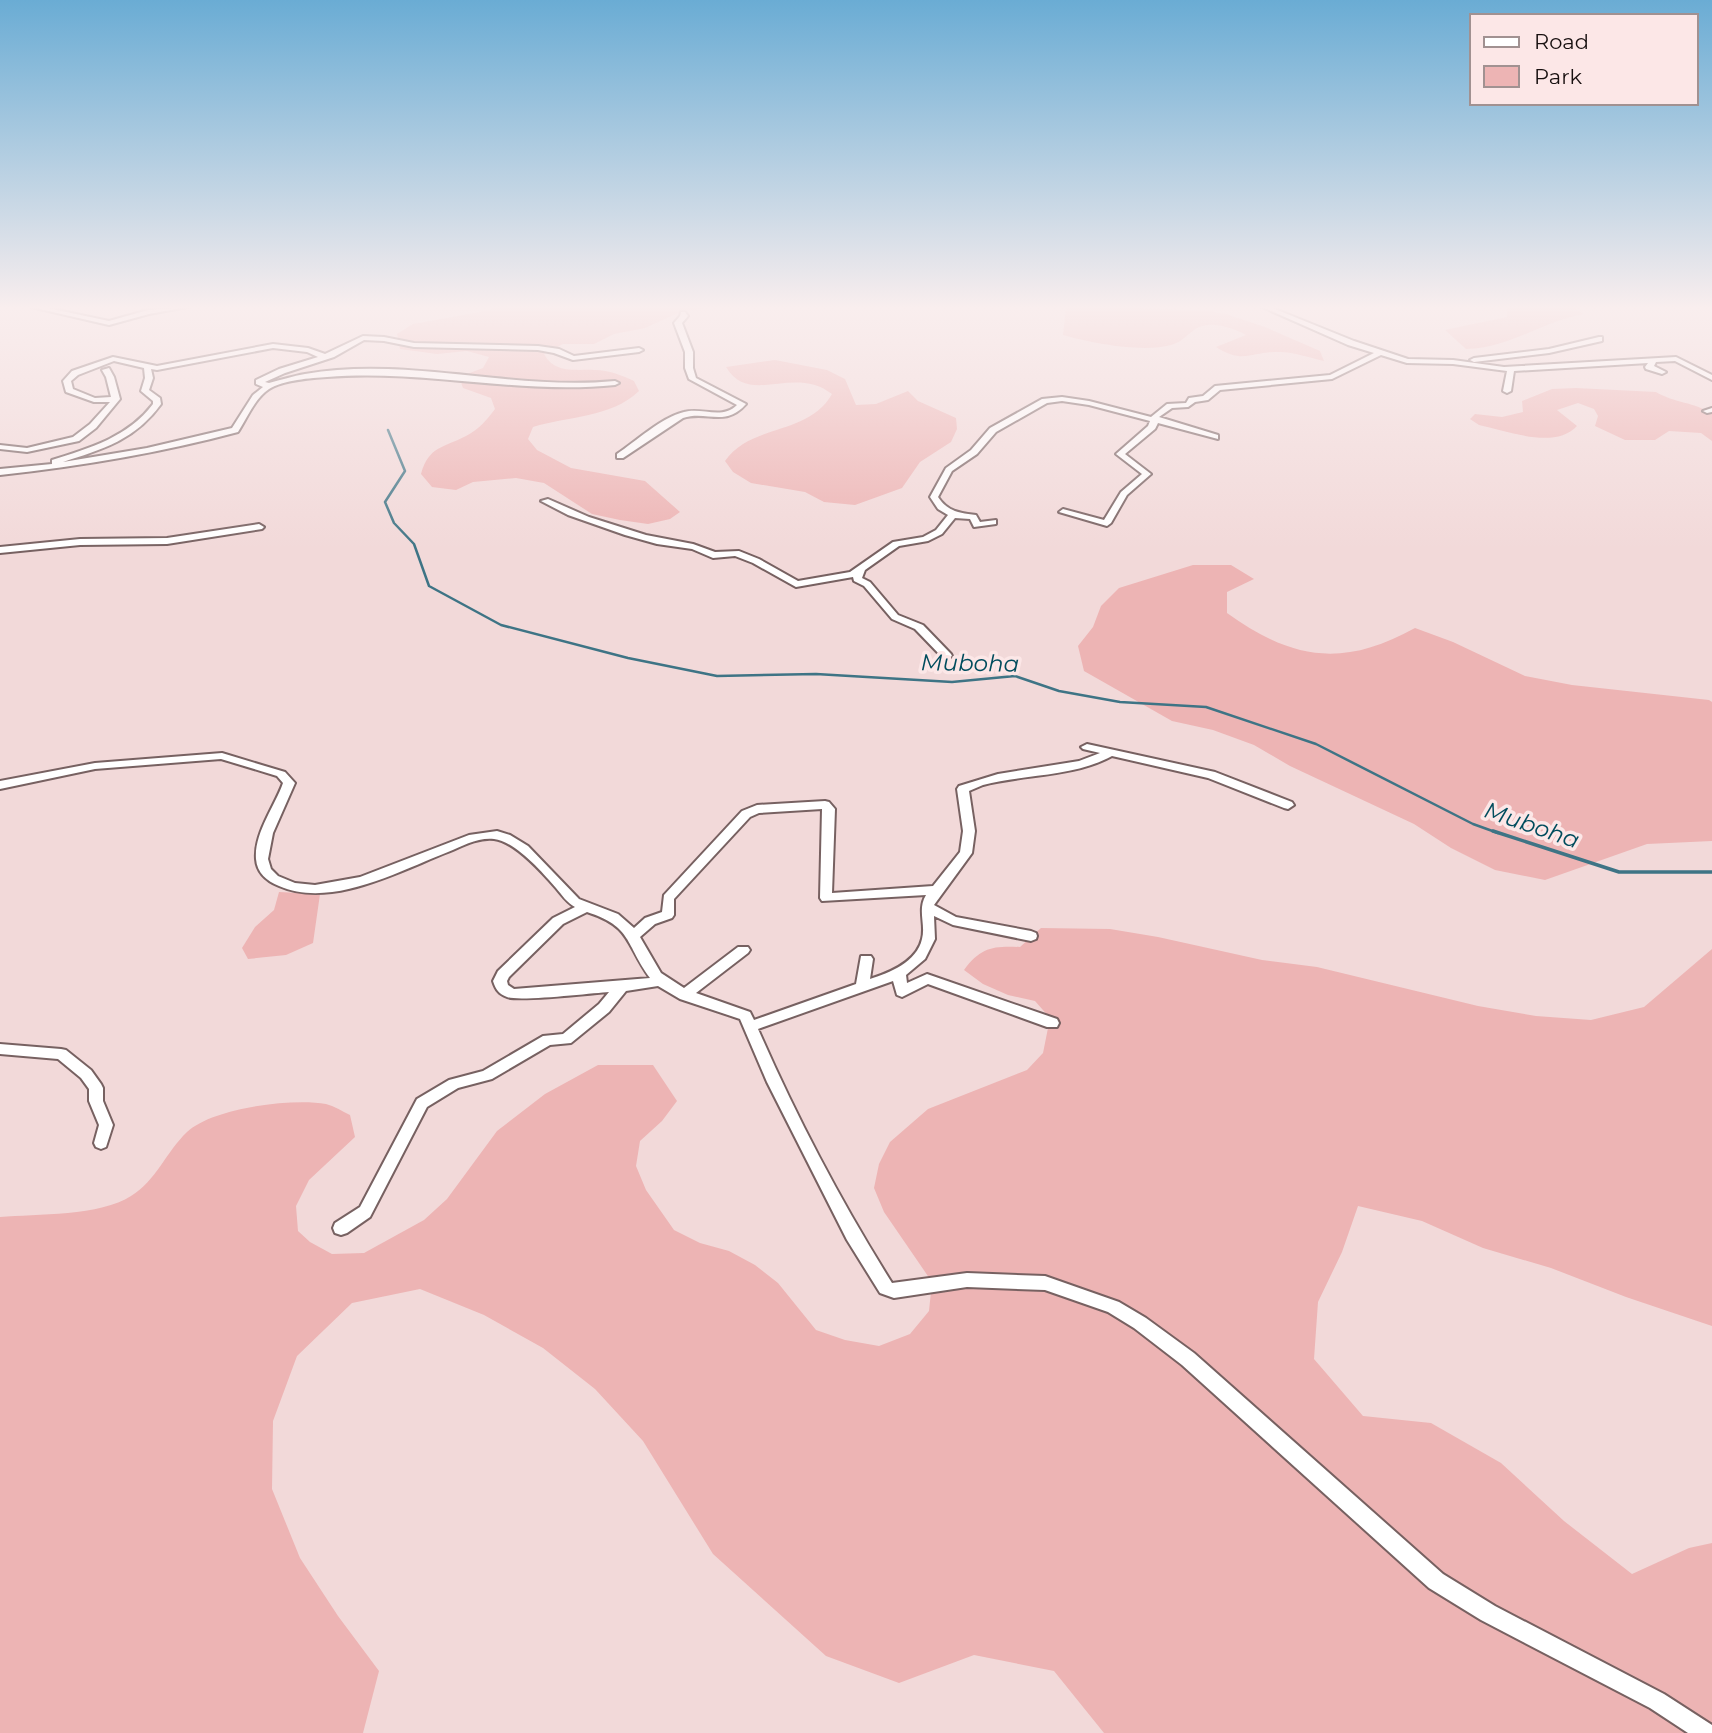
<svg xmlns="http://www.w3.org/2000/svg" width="1712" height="1733" viewBox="0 0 1712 1733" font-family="Montserrat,sans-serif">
<rect width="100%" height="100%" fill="#f2d9d9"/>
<path fill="#edb4b4" d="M492,307H712L678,313L645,328L614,334L594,344H563L544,354C555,374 575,369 595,370C609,370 621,375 634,381L639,391C611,418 568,416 533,427L528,439L537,450L571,468L645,481L680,512L670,519L648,524L620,520L592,514L544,483L516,478L473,482L456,490L432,487L421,474C429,446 443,448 466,436C478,430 487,420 495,409L491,398L463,388L459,377L483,368L489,357L467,351L437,354L400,349L397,334L413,324L491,310Z
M1066,307L1204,310L1226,314L1265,327L1320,351L1324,361C1310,358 1294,352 1280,352C1252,351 1244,365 1216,347L1246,335C1233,328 1214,321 1199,327C1189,332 1183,342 1171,345C1143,353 1091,343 1063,335Z
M1507,307H1572L1584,314C1540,322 1511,348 1466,349L1445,330L1507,317Z
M775,360L827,370L845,379L856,405L876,404L908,391L918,401L956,418L957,429L951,442L920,462L902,488L855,505L824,502L805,492L751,483L733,472L725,461C752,423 808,436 832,394C793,364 750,407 726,367Z
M1576,388L1656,392C1674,403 1695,402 1712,414V441L1701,433L1669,431L1655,440H1625L1595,426L1598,416L1594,409L1578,403L1557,410L1577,426C1555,450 1508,431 1479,425L1470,419L1475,414L1502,417L1523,412L1522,401L1552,389Z
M1193,565H1231L1254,579L1227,592V613C1292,660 1343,668 1415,628L1453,642L1525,676L1572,685L1709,700L1712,702V841L1647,844L1545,880L1495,870L1451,848L1414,824L1290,766L1254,745L1213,730L1172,721L1084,671L1078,646L1093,627L1101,606L1119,588Z
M279,892L320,894L313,943L286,955L248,959L242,948L255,927L274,910Z
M1041,928L1110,929L1158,937L1262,960L1317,967L1478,1006L1536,1016L1591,1020L1644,1007L1712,949V1326L1626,1297L1551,1268L1483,1248L1422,1221L1358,1206L1342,1252L1318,1302L1314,1359L1363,1416L1431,1423L1501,1463L1564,1521L1632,1574L1689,1548L1712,1543V1733H1104L1054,1671L974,1655L899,1683L826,1656L713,1554L643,1441L595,1389L543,1348L484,1315L420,1289L352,1303L297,1356L273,1421L272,1489L300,1558L338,1616L379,1671L363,1733H0V1217C36,1214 101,1216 131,1196C156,1181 166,1152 187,1132C213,1108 291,1098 326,1104C334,1106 342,1111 350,1115L355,1137L309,1180L296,1206L298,1231L310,1242L332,1254L364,1253L424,1220L447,1199L497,1131L545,1094L598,1065H653L677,1101L662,1121L640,1141L636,1166L646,1190L674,1230L700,1243L729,1251L755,1265L778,1283L816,1330L845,1340L879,1346L910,1334L929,1311L932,1282L884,1212L874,1188L879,1164L890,1142L928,1109L1027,1070L1043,1053L1050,1018L1035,1001L1008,995L983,984L964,970C981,947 993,946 1020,947Z"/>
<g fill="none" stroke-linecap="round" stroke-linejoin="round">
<path stroke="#3e7485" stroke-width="2.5" d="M388,430L405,471L385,502L394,523L414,544L429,586L501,625L628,658L717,676L816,674L952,682L1015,676L1059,691L1120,702L1206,707L1316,744L1473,824L1498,833"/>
<path stroke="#3e7485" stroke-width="3.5" d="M1493,831L1619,872H1712"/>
<defs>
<path id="street" d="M31,307H43L109,321L148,310L187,307L149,314L109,325Z
M1262,307H1270L1354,341L1408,359L1453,360L1504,367L1676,357L1712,375V380L1675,361L1656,362L1654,366L1666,372L1662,374L1646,369L1645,367L1648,363L1514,371L1511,391L1507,393L1503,391L1507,371L1453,364L1407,363L1381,355L1332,379L1220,390L1208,400L1195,402L1188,407L1172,408L1159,417L1218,435V439L1158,423L1155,429L1125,454L1151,474L1127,495L1111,523L1107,526L1059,512L1063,509L1104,520L1121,492L1142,474L1116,454L1148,426L1150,421L1089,405L1062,401L1047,403L996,432L977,454L952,471L938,497C948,512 960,513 976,515L980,522L996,520V524L974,527L970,519L955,518L942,534L928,541L899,546L865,570L862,578L870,582L898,615L923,625L951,654L952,656L947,659L943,658L915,629L892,619L864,586L854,581L853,577L796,587L753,563L735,556L713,558L692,549L657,544L625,535L568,515L541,501L548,499L589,517L646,535L693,544L715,552L739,551L759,559L798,581L850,572L893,542L923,537L936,530L948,515L938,509L930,497L946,468L971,450L990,428L1042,399L1062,397L1089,401L1151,417L1167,404L1186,403L1189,398L1203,396L1215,386L1330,375L1374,353L1348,345Z
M681,312H685L688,316L682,323L693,352V368L696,378L746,404C725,428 707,410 683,418L623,458H617V454C635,442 662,417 684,412C702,407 722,420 737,405L689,379L685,368V352L674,323L680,316Z
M363,336L384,337L414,343L538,346L559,349L574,356L639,348L643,350L639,352L573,360L554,353L538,350L414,347L384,341L364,340L334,357L285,373L265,382L269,383C281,380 293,376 305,374C408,356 512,391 615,381L619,383L615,385C519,395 423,369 327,377C311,378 283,380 269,389C255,398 247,418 238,432C160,453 81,466 0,475V469L52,464V460C90,448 128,437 153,404V401L141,391L145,378L144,368L114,361L78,375L71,381L73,389L95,398L111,397L106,377L102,370L109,368L114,377L120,399L96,428L79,441L27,452L0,449V445L27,448L73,437L90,424L110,402H94L66,392L63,381L72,371L113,357L157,366L273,344L308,348L325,354ZM273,348L307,352L318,357L279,369L256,380V384L263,387L253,395L232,428L147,448L63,462C103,449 135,440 161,404L160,398L149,390L153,378L151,369L157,370Z
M1599,337H1602V341L1549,353L1474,362L1470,360L1474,358L1549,349Z
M1712,408V412L1707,413L1703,411Z
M259,524L264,527L262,529L167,544L80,545L0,553V547L80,539L167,538Z
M1087,744L1215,772L1292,802L1294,805L1288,809L1284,808L1208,778L1112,756C1074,777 1025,774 983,785L969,791L975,831L972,853L934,905L956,917L1031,931L1036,933L1037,936L1036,939L1031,941L953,925L934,916L935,939L925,959L906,975L907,983L927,974L1057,1019L1059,1023L1057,1027H1047L928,984L902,997L897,995L893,981L758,1029C796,1116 841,1202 892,1283L967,1273L1045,1276L1119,1302L1146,1318L1194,1353L1443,1574L1495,1606L1664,1694L1712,1725V1733H1688L1650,1708L1481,1620L1429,1588L1182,1365L1134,1328L1108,1312L1045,1290L967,1287L894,1298L880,1293L847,1240L767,1082L740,1019L680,999L658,986L626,991L609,1012L571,1043L550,1045L492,1079L458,1088L427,1107L370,1217L347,1233L341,1235L335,1233L333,1228L335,1223L360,1207L417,1099L449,1080L483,1071L543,1036L563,1034L599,1004L609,992C593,993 518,1002 507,997C499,994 496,990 493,981L498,971L553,918L575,907C567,903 562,895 556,888C543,873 515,841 494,839C479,837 462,846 448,852C399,871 331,909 279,886C267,881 257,873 256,859C254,833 275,806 283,783L277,776L221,759L95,769L0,789V781L95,763L222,753L285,772L295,783L273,833L268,859L271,869L278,876L295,883L315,885L360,877L469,835L497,831L510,835L528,846L579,899L618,914L634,928L645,918L662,912L664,895L742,811L757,805L825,801L829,802L835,809L832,893L933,886L960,852L963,831L957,789L959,786L998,774L1079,761L1100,753L1083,749L1081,747ZM822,809L820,898L822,901L926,895C917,910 926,924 922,939C917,962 889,973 870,979L873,959L871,956H861L856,984L754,1020L750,1012L696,993L748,953L750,950L748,947H738L684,988L661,973L640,937L655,924L672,918L674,915V899L750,817L759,813ZM587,912C633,927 625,944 650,978L514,989L508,985L507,981L509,977L563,924Z
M0,1044L61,1049L66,1050L91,1070L101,1084L103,1088V1101L113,1125L106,1147L101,1149L96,1147L94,1143L99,1125L89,1101V1089L81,1078L58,1059L0,1054Z"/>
</defs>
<use href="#street" stroke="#776161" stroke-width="4"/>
<use href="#street" fill="#fff" fill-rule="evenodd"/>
</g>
<linearGradient id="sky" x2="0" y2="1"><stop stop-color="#6aacd4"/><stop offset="0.56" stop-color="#f9eeee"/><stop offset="1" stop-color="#f9eeee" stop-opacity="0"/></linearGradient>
<rect width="1712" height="549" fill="url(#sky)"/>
<g text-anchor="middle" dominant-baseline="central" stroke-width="7" stroke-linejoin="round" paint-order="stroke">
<g font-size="23" font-style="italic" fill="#004c5d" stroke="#fce7e7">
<text transform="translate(970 663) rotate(1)">Muboha</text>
<text transform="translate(1532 825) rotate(19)">Muboha</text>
</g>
</g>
<rect x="1470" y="14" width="228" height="91" fill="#fce7e7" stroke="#a19191" stroke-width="2"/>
<rect x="1484" y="37" width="35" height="10" fill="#ffffff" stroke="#a19191" stroke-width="2"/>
<text x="1534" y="49" font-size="21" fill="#181010">Road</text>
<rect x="1484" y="66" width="35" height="21" fill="#edb4b4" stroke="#a19191" stroke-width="2"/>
<text x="1534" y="84" font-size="21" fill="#181010">Park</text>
</svg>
